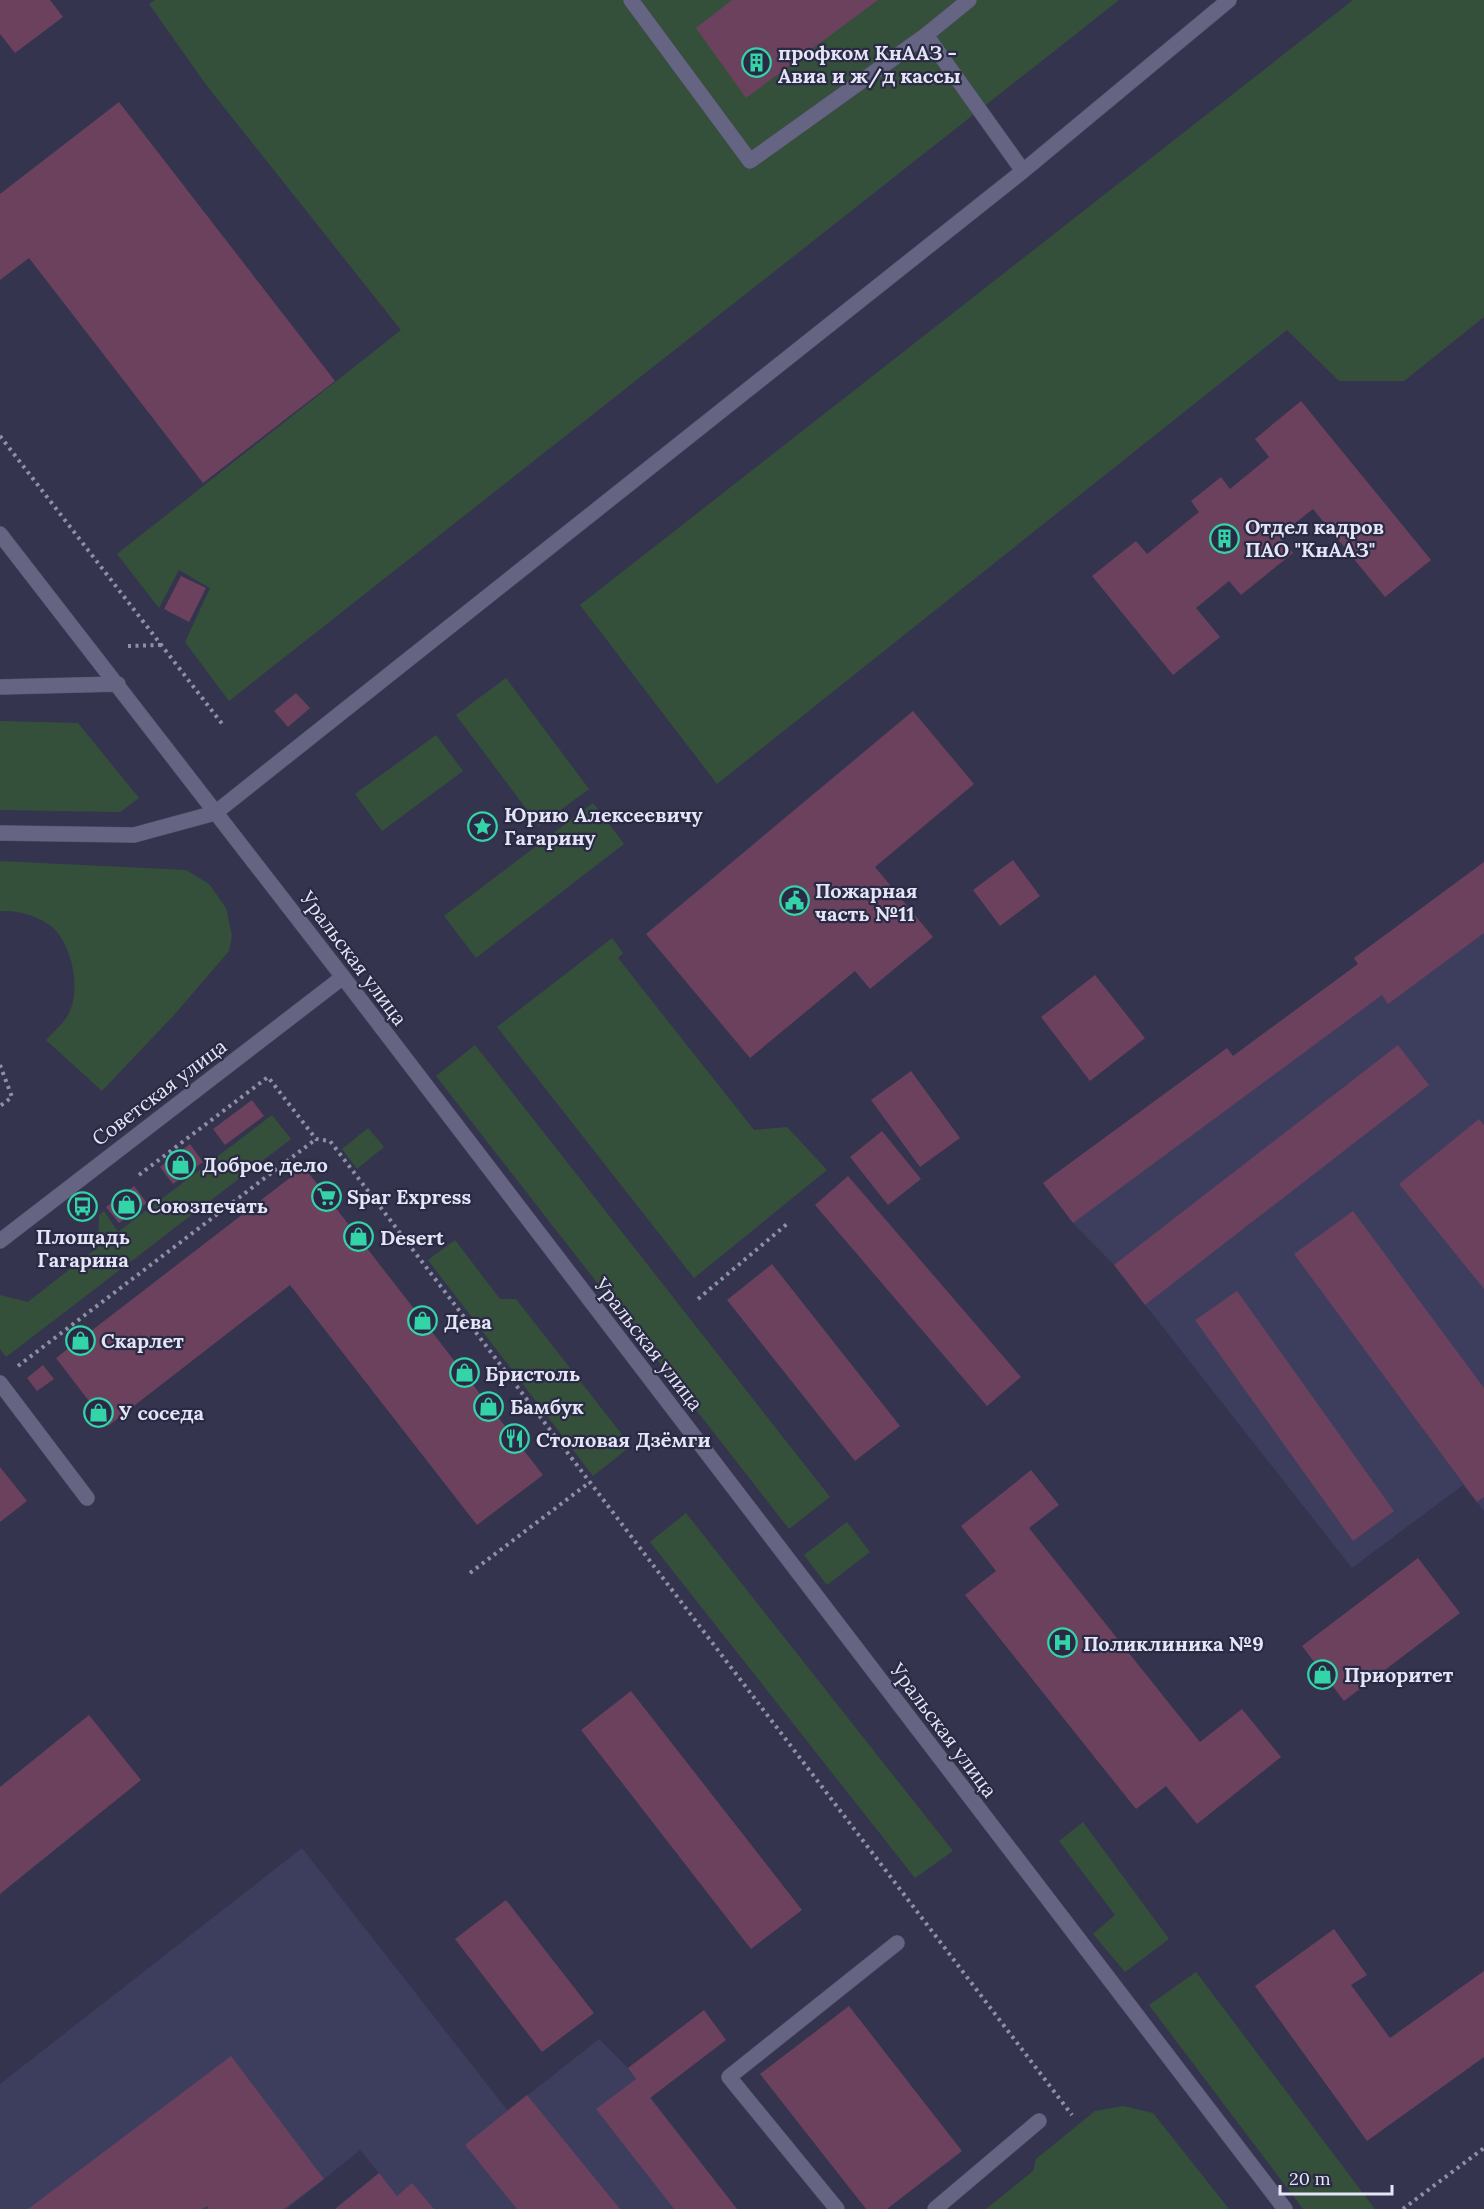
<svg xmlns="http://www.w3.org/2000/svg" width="1484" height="2209" viewBox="0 0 1484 2209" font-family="Lora,serif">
<rect width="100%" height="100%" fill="#34344f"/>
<path fill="#3d3d5e" d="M1484,862V1511L1463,1485L1352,1568L1114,1265L1073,1223L1043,1183L1227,1048L1233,1056L1358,964L1354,958Z
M302,1848L508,2111L599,2039L628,2068L737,2209H335L379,2173L360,2150L287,2209H0V2084Z"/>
<path fill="#34503a" d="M155,0H1119L229,701L185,642L210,588L179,570L159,608L117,554L401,330L207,86L149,4Z
M1353,0H1484V317L1404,381H1339L1287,330L717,784L580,605Z
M506,678L589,789L539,826L456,715Z
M0,721L78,723L139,798L120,812L0,810Z
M436,735L463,771L382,831L355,794Z
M593,803L624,844L476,958L444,916Z
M0,861L186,870L209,884L226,908L232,936L229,951L174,1015L102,1091L46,1040C55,1030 67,1021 71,1008C80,985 71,943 52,927C37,915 19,910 0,911Z
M612,938L623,953L618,958L754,1130L787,1127L827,1170L694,1278L497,1027Z
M475,1045L830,1497L789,1529L436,1076Z
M272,1115L291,1139L6,1357L0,1349V1295L28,1302L98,1247L99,1215L104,1211L118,1232Z
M368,1128L384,1147L357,1169L342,1149Z
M455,1240L500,1299H516L631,1446L593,1476L428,1260Z
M686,1513L953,1851L915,1878L650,1542Z
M847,1522L870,1552L827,1585L804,1555Z
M1083,1822L1169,1939L1125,1972L1093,1934L1115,1915L1059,1841Z
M1196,1972L1375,2209H1303L1149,2005Z
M1123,2106L1153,2113L1229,2209H986L1033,2171L1036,2159L1095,2111Z"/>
<path fill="#6b415e" d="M0,0H50L63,17L15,53L0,34Z
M732,0H878L746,98L696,28Z
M119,102L335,381L203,483L29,258L0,280V194Z
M1301,401L1431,560L1385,597L1313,509L1279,536L1293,553L1241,595L1229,581L1196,608L1220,637L1173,675L1092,576L1136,541L1147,554L1199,512L1191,501L1221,477L1230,489L1269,457L1255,439Z
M181,576L206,588L189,622L164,609Z
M296,693L310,708L288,727L274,711Z
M913,711L974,784L875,867L933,937L870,989L855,971L750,1058L646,934Z
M1013,860L1040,896L1000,926L973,890Z
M1484,862V933L1388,1004L1382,995L1073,1223L1043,1183L1227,1048L1233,1056L1358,964L1354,958Z
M1095,975L1145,1038L1090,1081L1041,1017Z
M1398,1045L1429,1085L1145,1305L1114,1265Z
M911,1071L960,1138L920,1167L871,1100Z
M252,1100L264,1116L225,1145L213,1129Z
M1479,1119L1484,1125V1289L1399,1184Z
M882,1131L921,1179L888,1205L850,1157Z
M190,1144L203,1162L173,1184L160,1167Z
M304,1167L543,1475L477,1525L290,1285L108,1426L56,1358Z
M848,1176L1021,1377L987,1406L815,1205Z
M134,1186L147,1203L119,1223L106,1207Z
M1353,1211L1484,1388V1497L1477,1502L1294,1254Z
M772,1264L900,1426L855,1461L727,1300Z
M1237,1291L1394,1511L1353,1541L1195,1320Z
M43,1365L54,1379L37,1391L27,1378Z
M0,1467L27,1501L0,1522Z
M1031,1470L1059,1505L1029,1528L1200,1742L1242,1709L1281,1757L1197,1824L1166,1786L1136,1809L965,1595L996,1571L961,1526Z
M1418,1558L1460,1613L1344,1701L1302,1646Z
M631,1691L802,1910L751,1949L581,1730Z
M89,1715L141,1780L0,1894V1787Z
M506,1900L594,2013L542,2052L455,1939Z
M1334,1929L1367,1975L1351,1985L1390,2038L1484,1971V2057L1367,2141L1255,1986Z
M849,2006L962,2151L887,2209H866L760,2074Z
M704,2010L726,2040L650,2098L737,2209H674L596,2109L636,2079L628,2068Z
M231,2056L324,2179L284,2209H209L207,2206L202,2209H28Z
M527,2095L620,2209H517L465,2145Z
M379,2173L397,2196L412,2183L434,2209H335Z"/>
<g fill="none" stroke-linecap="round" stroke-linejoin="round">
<defs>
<path id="lane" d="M631,0L750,161L926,35L969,0
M926,35L1023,171
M215,813L1023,171L1229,0
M0,1383L87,1498
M837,2209L729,2077L897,1943
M935,2209L1039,2121"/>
<path id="secondary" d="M0,534L343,977L1285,2209
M0,687L118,684
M0,833L134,835L215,813
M0,1241L343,977"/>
</defs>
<use href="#lane" stroke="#505066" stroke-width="16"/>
<use href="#secondary" stroke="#505066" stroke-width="16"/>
<path stroke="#8f90a6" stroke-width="4" stroke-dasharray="3 4.5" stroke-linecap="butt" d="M0,436L223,725
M128,646L162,645
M0,1065L12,1097L0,1106
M139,1175L268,1077L316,1139L330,1141L1072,2115
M698,1299L787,1224
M18,1366L316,1139
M470,1573L590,1482
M1403,2209L1484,2148"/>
<use href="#lane" stroke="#656583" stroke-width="15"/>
<use href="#secondary" stroke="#656583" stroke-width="15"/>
</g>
<defs>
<symbol id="building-ring" viewBox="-11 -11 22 22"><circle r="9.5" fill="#2b2a44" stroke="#33d4a8" stroke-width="1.5"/><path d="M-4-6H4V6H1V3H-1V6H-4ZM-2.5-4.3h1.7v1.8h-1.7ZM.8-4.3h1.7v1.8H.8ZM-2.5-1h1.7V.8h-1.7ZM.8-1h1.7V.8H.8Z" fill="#33d4a8"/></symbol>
<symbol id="sight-ring" viewBox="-11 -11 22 22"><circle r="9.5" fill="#2b2a44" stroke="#33d4a8" stroke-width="1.5"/><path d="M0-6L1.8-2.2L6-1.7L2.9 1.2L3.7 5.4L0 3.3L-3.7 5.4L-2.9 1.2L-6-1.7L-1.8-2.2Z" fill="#33d4a8"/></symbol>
<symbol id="civic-ring" viewBox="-11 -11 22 22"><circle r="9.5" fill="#2b2a44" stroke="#33d4a8" stroke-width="1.5"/><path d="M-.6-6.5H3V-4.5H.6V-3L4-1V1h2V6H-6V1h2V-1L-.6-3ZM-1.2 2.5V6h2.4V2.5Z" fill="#33d4a8"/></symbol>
<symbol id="shop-ring" viewBox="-11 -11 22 22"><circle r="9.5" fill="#2b2a44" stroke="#33d4a8" stroke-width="1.5"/><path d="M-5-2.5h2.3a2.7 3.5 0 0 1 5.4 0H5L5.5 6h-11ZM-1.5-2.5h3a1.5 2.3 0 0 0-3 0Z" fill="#33d4a8"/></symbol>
<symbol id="supermarket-ring" viewBox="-11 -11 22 22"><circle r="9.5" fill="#2b2a44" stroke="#33d4a8" stroke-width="1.5"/><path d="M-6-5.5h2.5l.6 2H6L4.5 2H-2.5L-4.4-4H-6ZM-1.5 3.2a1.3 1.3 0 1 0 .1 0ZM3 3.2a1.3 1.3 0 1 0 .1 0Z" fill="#33d4a8"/></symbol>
<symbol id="bus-ring" viewBox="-11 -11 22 22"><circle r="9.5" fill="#2b2a44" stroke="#33d4a8" stroke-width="1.5"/><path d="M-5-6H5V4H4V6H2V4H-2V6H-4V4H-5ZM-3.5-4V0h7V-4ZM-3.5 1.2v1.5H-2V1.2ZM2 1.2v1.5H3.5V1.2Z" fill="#33d4a8"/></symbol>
<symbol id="restaurant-ring" viewBox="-11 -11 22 22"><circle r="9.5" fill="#2b2a44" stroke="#33d4a8" stroke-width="1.5"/><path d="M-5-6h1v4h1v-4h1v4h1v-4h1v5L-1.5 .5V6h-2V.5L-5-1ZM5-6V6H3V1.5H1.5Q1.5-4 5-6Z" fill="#33d4a8"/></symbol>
<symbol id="hospital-ring" viewBox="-11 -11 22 22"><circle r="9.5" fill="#2b2a44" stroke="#33d4a8" stroke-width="1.5"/><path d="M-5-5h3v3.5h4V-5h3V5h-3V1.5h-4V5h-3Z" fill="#33d4a8"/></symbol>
</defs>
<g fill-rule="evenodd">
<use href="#building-ring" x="740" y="46" width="33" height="33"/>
<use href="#building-ring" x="1208" y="522" width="33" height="33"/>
<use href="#sight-ring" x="466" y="810" width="33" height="33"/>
<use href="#civic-ring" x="778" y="884" width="33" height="33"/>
<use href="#shop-ring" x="164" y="1148" width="33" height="33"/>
<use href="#supermarket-ring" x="310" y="1180" width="33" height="33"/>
<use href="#shop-ring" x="110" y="1188" width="33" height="33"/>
<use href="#bus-ring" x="66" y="1190" width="33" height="33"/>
<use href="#shop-ring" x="342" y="1220" width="33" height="33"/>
<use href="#shop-ring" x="406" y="1304" width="33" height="33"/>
<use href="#shop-ring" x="64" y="1324" width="33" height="33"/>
<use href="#shop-ring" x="448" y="1356" width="33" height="33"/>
<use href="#shop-ring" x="472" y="1390" width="33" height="33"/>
<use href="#shop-ring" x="82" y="1396" width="33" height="33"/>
<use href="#restaurant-ring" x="498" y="1422" width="33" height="33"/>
<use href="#hospital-ring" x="1046" y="1626" width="33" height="33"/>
<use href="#shop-ring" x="1306" y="1658" width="33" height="33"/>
</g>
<g text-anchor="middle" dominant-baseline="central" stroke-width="4.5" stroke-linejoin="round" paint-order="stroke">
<g font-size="20" font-weight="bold" fill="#e4e5f6" stroke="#2b2a44" text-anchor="start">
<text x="778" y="52">профком КнААЗ -<tspan x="778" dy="23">Авиа и ж/д кассы</tspan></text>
<text x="1245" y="526">Отдел кадров<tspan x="1245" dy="23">ПАО "КнААЗ"</tspan></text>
<text x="504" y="814">Юрию Алексеевичу<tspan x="504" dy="23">Гагарину</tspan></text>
<text x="815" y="890">Пожарная<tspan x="815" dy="23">часть №11</tspan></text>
<text x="202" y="1164">Доброе дело</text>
<text x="347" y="1196">Spar Express</text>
<text x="147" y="1205">Союзпечать</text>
<text x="83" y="1236" text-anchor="middle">Площадь<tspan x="83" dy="23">Гагарина</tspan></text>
<text x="380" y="1237">Desert</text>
<text x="444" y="1321">Дева</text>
<text x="101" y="1340">Скарлет</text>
<text x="485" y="1373">Бристоль</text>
<text x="510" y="1406">Бамбук</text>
<text x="119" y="1412">У соседа</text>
<text x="536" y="1439">Столовая Дзёмги</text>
<text x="1083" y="1643">Поликлиника №9</text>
<text x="1344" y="1674">Приоритет</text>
</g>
<g font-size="20" fill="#e4e5f6" stroke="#2b2a44">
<text transform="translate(354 958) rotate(53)">Уральская улица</text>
<text transform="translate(159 1092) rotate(-37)">Советская улица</text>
<text transform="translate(649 1344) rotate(52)">Уральская улица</text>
<text transform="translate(944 1730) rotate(53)">Уральская улица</text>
</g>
</g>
<path d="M1280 2185v9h112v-9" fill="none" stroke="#e4e5f6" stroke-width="3"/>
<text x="1289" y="2185" font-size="18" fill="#e4e5f6" stroke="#2b2a44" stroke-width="4.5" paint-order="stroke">20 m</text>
</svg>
